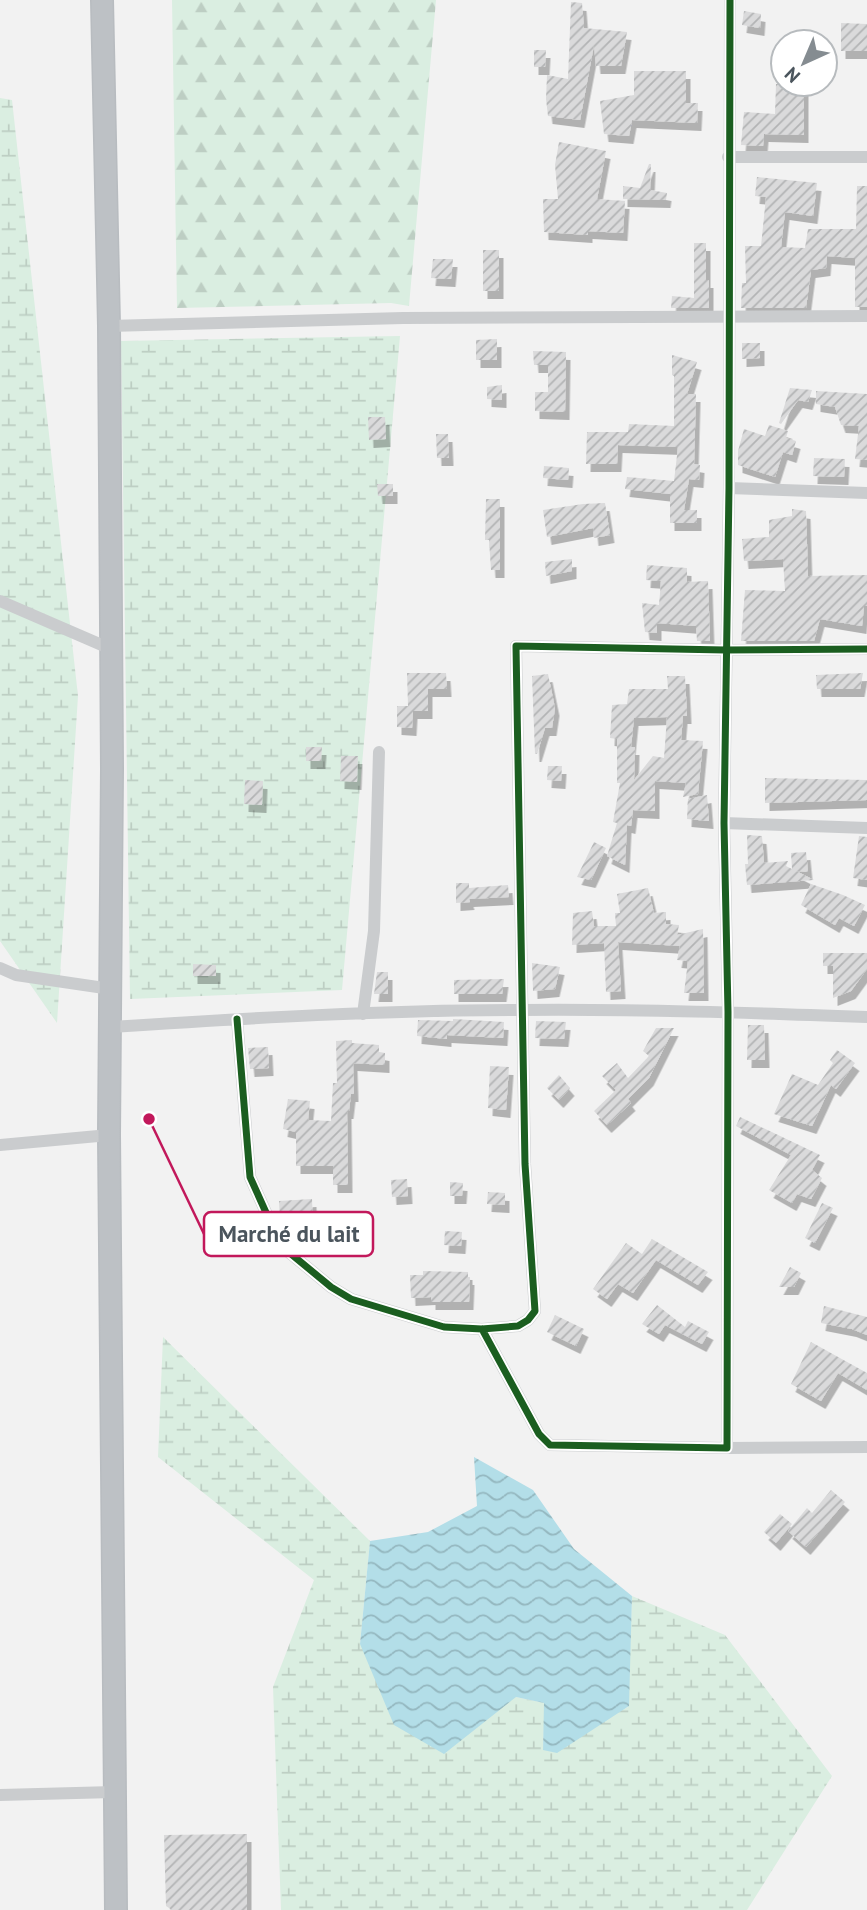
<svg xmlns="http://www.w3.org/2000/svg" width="867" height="1910" viewBox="0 0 867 1910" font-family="'PT Sans',sans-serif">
<defs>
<pattern id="forest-firs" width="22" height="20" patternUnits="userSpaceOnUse" patternTransform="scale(1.75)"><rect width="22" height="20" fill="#daeee1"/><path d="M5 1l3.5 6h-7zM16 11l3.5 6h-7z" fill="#bdcec3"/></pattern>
<pattern id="wetland-marsh" width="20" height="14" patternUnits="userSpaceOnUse" patternTransform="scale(1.75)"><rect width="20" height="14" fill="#daeee1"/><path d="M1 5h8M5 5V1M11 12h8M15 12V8" fill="none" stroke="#bdcec3"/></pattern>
<pattern id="water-waves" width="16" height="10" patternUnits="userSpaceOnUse" patternTransform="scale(1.75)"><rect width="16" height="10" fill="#b3dee8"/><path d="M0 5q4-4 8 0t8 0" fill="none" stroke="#94b7bf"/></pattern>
<pattern id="building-hatch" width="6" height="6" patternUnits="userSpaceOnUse" patternTransform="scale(1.75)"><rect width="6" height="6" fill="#dadadb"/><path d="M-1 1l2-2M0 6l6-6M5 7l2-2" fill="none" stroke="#b3b4b5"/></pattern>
<filter id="shadow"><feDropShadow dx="4.5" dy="8" stdDeviation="0" flood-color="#0004"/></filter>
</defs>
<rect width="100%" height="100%" fill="#f2f2f2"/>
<path fill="url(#forest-firs)" d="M172,0H436L409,306L391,303L177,308Z"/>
<path fill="url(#wetland-marsh)" d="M0,98L12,100L78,696L57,1023L0,941Z
M400,336L342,990L130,999L121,341Z
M163,1337L370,1541L360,1644L516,1697L545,1703L543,1750L628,1707L632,1596L725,1635L832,1776L747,1910H281L273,1687L314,1580L158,1457Z"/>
<path fill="url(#water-waves)" d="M474,1457L533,1490L574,1549L632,1596L629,1706L557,1753L543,1750L544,1703L516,1697L444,1754L394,1725L360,1644L370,1541L428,1532L477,1506Z"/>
<path fill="url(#building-hatch)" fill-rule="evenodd" filter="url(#shadow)" d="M571,2L582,3L584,28L627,32L621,66H596L594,45L580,120L548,116L546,99L547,75L568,79Z
M744,11L761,14L760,28L742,25Z
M841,23L867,24V51H841Z
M534,50H546L545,67H534Z
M634,71H686V103H698L697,123L632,120L629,136L604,134L600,101L634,95Z
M776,84H804V135L764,134L763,146L741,145L744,112L775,114Z
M559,142L606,151L597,199L625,201L623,233L588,231V235L544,232L543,199H558L555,165Z
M649,164H651L650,190L667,193L666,200L623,199V186L640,188Z
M757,177L817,183L813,216L785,212L781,247L805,248L808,229H856L857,186H867V307H855V258L827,256L826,268L811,270L806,308H741L742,283H746L745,246H761L766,197L755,196Z
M694,243H706V280H709V308H671L672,296L694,298Z
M483,250H499V291H483Z
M433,259H453L451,279L431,278Z
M497,339V360H476V340Z
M742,343H760V358L742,359Z
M533,351L566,352L565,412L535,411V392H548V365H534Z
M672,355L697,362L687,394H696L694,464L700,465L699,480L689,479L684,510H697V523H670V494L625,489L627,477L674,481L678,447L618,445L617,464H586L587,432H628L629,424L674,426V376L672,375Z
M502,385V400L487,399V387Z
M790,388L812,390L808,402L798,400L781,424L779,423Z
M816,391L867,394V460L855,459L859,426L841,425L835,407L816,404Z
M368,417H385L386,439L369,440Z
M769,425L788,431L786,438L796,441L792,455L783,452L775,477L738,465V451L744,429L765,436Z
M436,434H448L449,458H437Z
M814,458L845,459L844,477L813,476Z
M544,466L569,468L568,480L543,478Z
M377,484H393V496H378Z
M486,499H500V570H491L489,540H485Z
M605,503L610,535L594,538L593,528L547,537L543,510L583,504Z
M792,509L806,511L808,576L867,575V606H864L862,626L820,619L814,641H741L745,590L785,591L783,559L744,561L742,539L769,537V520L792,516Z
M572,559V571L546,576L545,562Z
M647,565L687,568V582L708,581L710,641H697L696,626L657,623V633L645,632L642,603L659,605L661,581L646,580Z
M407,673H446L447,689H428V711H413L412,728L397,727V706H408Z
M863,673L860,689H817L816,675Z
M548,674L555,708L552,728H545L537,754H535L532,676Z
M667,676H685L687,716H683L681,740L703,741L698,794L683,797L686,783L655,781V811L633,810L631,826L627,825L625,865L607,856L617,823L613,822L620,783H617V739L610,738L612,705L627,704L629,689H668ZM667,717L664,758L653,756L634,780L635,747H631L634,718Z
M306,747H322L321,761H306Z
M341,756H358L357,782L340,781Z
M548,766H562L561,781L547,780Z
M765,778L867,780V800L765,803Z
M245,780L263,781L262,805L244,804Z
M707,795L709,821L687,819L688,799Z
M747,835L762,836L764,863L788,861L786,866L792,869L791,853L806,852L808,872L796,871L814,880L747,885L745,864H748Z
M859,836L867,837V880L853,878Z
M594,842L606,848L591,880L577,877Z
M456,883H469V888L508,885L509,897L469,899L470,902L456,903Z
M811,884L843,895L865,905L854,926L839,918L835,925L801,905Z
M648,888L654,913L666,912V924L679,925L677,935L703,929L704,993H684L688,961L677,960L680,946L618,942L621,991L606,992L604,943L572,945L573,913L592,911L594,926H616L615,913H620L617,894Z
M823,953H867V969L851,991L833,998V966H823Z
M532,963L560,967L555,989L533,991Z
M193,964L216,965V976H193Z
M377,972H388V994H374Z
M504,979L502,994H454V980Z
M453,1019L504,1022L503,1038L447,1035V1039L417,1036L418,1020L453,1021Z
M536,1021L566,1022L564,1039L535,1038Z
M748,1025H764L765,1060H747Z
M656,1028H674L649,1078L628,1099L631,1103L607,1125L594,1111L616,1090L602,1076L617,1063L628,1078L649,1056L643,1051Z
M352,1040V1043L379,1045V1052L385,1053V1065L353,1063L354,1094H351L349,1111H347L348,1185H333V1166H296V1132L283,1129L288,1099L310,1101L308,1120L331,1121L333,1083H337L336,1041Z
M268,1047L269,1068L250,1069L248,1048Z
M837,1050L855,1063L836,1089L831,1085L812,1126L774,1114L792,1074L818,1085L833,1063L830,1060Z
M490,1066L509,1067L506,1110L488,1108Z
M559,1075L570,1088L559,1100L547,1088Z
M740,1117L820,1155L812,1170L822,1178L811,1199L797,1194L792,1203L769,1190L791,1155L736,1126Z
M407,1179L408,1196L392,1197L391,1180Z
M450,1182L463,1183L462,1196H450Z
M488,1192L505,1193V1205L487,1204Z
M312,1199L314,1249H299L297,1247V1220H280L279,1201Z
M822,1203L833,1208L815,1243L805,1238Z
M445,1231L462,1232L461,1246L444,1245Z
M652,1239L708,1272L698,1285L656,1260L633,1293L618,1284L607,1299L593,1289L626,1243L642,1254Z
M790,1267L801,1273L794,1287H779Z
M423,1271L468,1272V1277H470L469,1302H431V1297L411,1298L410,1275H423Z
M657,1305L685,1327L688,1321L709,1332L702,1344L665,1325L659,1334L642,1324Z
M824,1306L867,1317V1335L852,1329L821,1323Z
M555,1315L584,1329L576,1346L547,1332Z
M811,1342L867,1373V1390L838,1373L821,1401L791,1384Z
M831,1490L845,1502L806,1547L788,1531L807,1508L812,1513Z
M780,1514L792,1524L776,1543L764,1532Z
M247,1834V1910H172L166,1906L164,1835Z"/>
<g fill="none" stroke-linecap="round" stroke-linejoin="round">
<defs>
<path id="highway" d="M102,0L109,326L112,769L109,1135L116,1910"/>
</defs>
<use href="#highway" stroke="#b8bcc0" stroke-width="24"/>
<path stroke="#caccce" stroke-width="12" d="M728,157H867
M109,326L403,318L867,316
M729,488L867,493
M0,601L111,649
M724,823L867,828
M0,968L16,975L111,989
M363,1014L374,931L379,752
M237,1019L250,1177L277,1237L285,1249L331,1287L351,1299L444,1327L482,1329L518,1326L528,1320L535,1311L525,1164L516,646L725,650L867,649
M111,1027C248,1018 386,1010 523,1010C638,1009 753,1013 867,1017
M0,1145L109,1135
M482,1329L539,1434L550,1445L727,1448L728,1012L724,823L729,488L730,0
M727,1448L867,1447
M0,1795L114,1792"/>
<use href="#highway" stroke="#bdc1c5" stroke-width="21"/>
<defs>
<path id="cycleway" d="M237,1019L250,1177L277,1237L285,1249L331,1287L351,1299L444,1327L482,1329L518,1326L528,1320L535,1311L525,1164L516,646L725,650L867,649
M482,1329L539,1434L550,1445L727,1448L728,1012L724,823L729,488L730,0"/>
</defs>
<use href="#cycleway" stroke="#fff" stroke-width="11"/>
<use href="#cycleway" stroke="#1b5e20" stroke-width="7"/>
</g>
<path fill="none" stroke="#c2185b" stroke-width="2.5" d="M149 1119L204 1234"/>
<circle fill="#c2185b" stroke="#fff" stroke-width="2.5" cx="149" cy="1119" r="7"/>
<rect fill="#fff" stroke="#c2185b" stroke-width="2.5" x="204" y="1212" width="169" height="44" rx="7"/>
<g font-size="23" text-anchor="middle" font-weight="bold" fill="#4b555d">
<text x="289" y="1242">Marché du lait</text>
</g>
<g transform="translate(804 63) rotate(224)"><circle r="33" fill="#ffffff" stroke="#b7bbbe" stroke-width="2"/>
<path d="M0-5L12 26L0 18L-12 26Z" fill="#858c91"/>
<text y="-10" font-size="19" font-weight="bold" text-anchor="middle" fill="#4b555d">N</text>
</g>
</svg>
